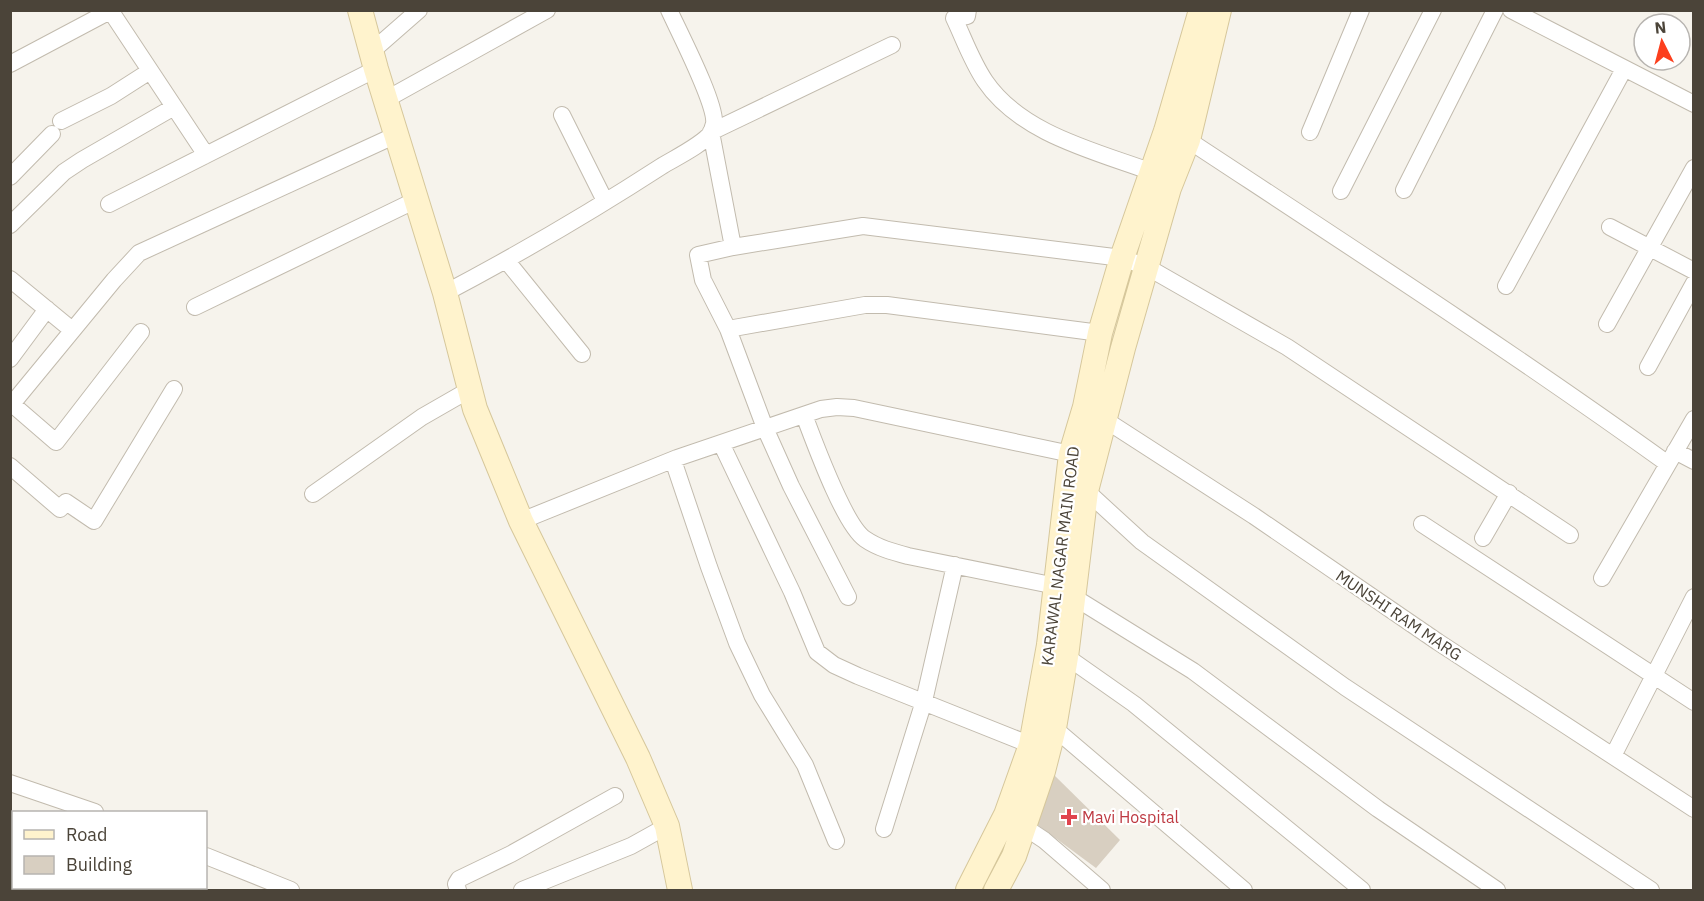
<svg xmlns="http://www.w3.org/2000/svg" width="1704" height="901" viewBox="0 0 1704 901" font-family="'IBM Plex Sans',sans-serif">
<rect width="100%" height="100%" fill="#f6f3ec"/>
<path fill="#d8cfc1" d="M1052,773L1120,840L1096,868L1035,823Z"/>
<g fill="none" stroke-linecap="round" stroke-linejoin="round">
<defs>
<path id="street" d="M110,10L206,155
M968,10L967,16L954,18C964,39 972,62 985,81C1021,134 1095,151 1152,172
M1511,10L1694,104
M371,52L419,10
M10,64L110,11
M385,100L547,10
M562,115L605,201
M61,121L111,96L150,71
M1310,132L1361,10
M1188,140C1349,246 1511,351 1668,464
M10,177L52,134
M1404,190L1495,10
M1341,191L1433,10
M109,204L376,69
M10,225L64,172L82,160L174,107
M1610,227L1694,271
M733,247L711,132L892,45
M506,260L582,354
M10,279L72,330
M1506,286L1624,69
M445,293C519,254 591,212 662,166C675,158 702,145 711,133C712,131 713,126 714,124C717,105 679,32 669,10
M195,307L416,200
M1607,324L1694,168
M728,329L865,305H887L1100,333
M141,332L56,442L12,404L114,280L139,253L396,135
M10,359L47,309
M1648,367L1694,283
M1096,414L1254,516L1438,642L1694,809
M804,415C814,441 844,525 865,539C878,548 893,552 908,556L1056,586L1193,671L1378,809L1497,890
M721,443L792,592L817,652L834,665L858,676L1031,745
M1675,451L1694,461
M673,460L709,567L737,643L762,695L805,765L836,841
M10,466L60,509L66,502L94,521L174,389
M1082,487L1142,542L1345,687L1651,890
M313,494L422,417L469,390
M521,521L677,458L821,409L837,407L854,408L1071,454
M1422,524L1694,702
M1483,538L1509,493
M1602,578L1694,419
M848,597L791,486L765,428L728,329L703,280L698,255L733,247L863,226L1122,258L1147,267L1287,347L1570,535
M1060,652L1134,704L1362,890
M1047,726L1054,728L1244,890
M1613,756L1694,597
M10,783L95,812
M1017,822L1044,840L1102,890
M884,829L924,701L955,565
M206,856L291,890
M10,872L14,873
M60,888L70,890
M458,890L456,884L459,879L511,854L615,796
M522,890L631,846L667,826"/>
<path id="secondary" d="M360,10L376,69L445,293L475,409L521,521L638,758L667,826L680,890
M968,890L1006,815L1031,745L1049,645L1071,454L1085,407L1100,333L1122,258L1166,131L1201,10
M996,890L1014,856L1043,771L1054,728L1066,657L1086,491L1123,348L1169,188L1188,140L1219,10"/>
</defs>
<use href="#street" stroke="#c2bbae" stroke-width="18"/>
<use href="#secondary" stroke="#d6c79b" stroke-width="26"/>
<use href="#street" stroke="#fff" stroke-width="16"/>
<use href="#secondary" stroke="#fff3cd" stroke-width="24"/>
</g>
<path fill="#e0444e" stroke="#fff" stroke-width="2" d="M1066 808h6v6h6v6h-6v6h-6v-6h-6v-6h6z"/>
<g text-anchor="middle" dominant-baseline="central" stroke-width="4.5" stroke-linejoin="round" paint-order="stroke">
<g font-size="16" fill="#4b4439" stroke="#fff">
<text transform="translate(1060 556) rotate(-83)">KARAWAL NAGAR MAIN ROAD</text>
<text transform="translate(1399 615) rotate(34)">MUNSHI RAM MARG</text>
</g>
<g font-size="16" fill="#be3a42" stroke="#fff" text-anchor="start">
<text x="1082" y="817">Mavi Hospital</text>
</g>
</g>
<rect width="1704" height="901" fill="none" stroke="#4b4439" stroke-width="24"/>
<rect x="12" y="811" width="195" height="78" fill="#ffffff" stroke="#b7b4b0" stroke-width="1.5"/>
<rect x="24" y="830" width="30" height="9" fill="#fff3cd" stroke="#b7b4b0" stroke-width="1.5"/>
<text x="66" y="841" font-size="18" fill="#4b4439">Road</text>
<rect x="24" y="856" width="30" height="18" fill="#d8cfc1" stroke="#b7b4b0" stroke-width="1.5"/>
<text x="66" y="871" font-size="18" fill="#4b4439">Building</text>
<g transform="translate(1662 42) rotate(354)"><circle r="28" fill="#ffffff" stroke="#b7b4b0" stroke-width="1.5"/>
<path d="M0-4.5L10 22L0 15L-10 22Z" fill="#fc3f1d"/>
<text y="-9" font-size="16" font-weight="bold" text-anchor="middle" fill="#4b4439">N</text>
</g>
</svg>
